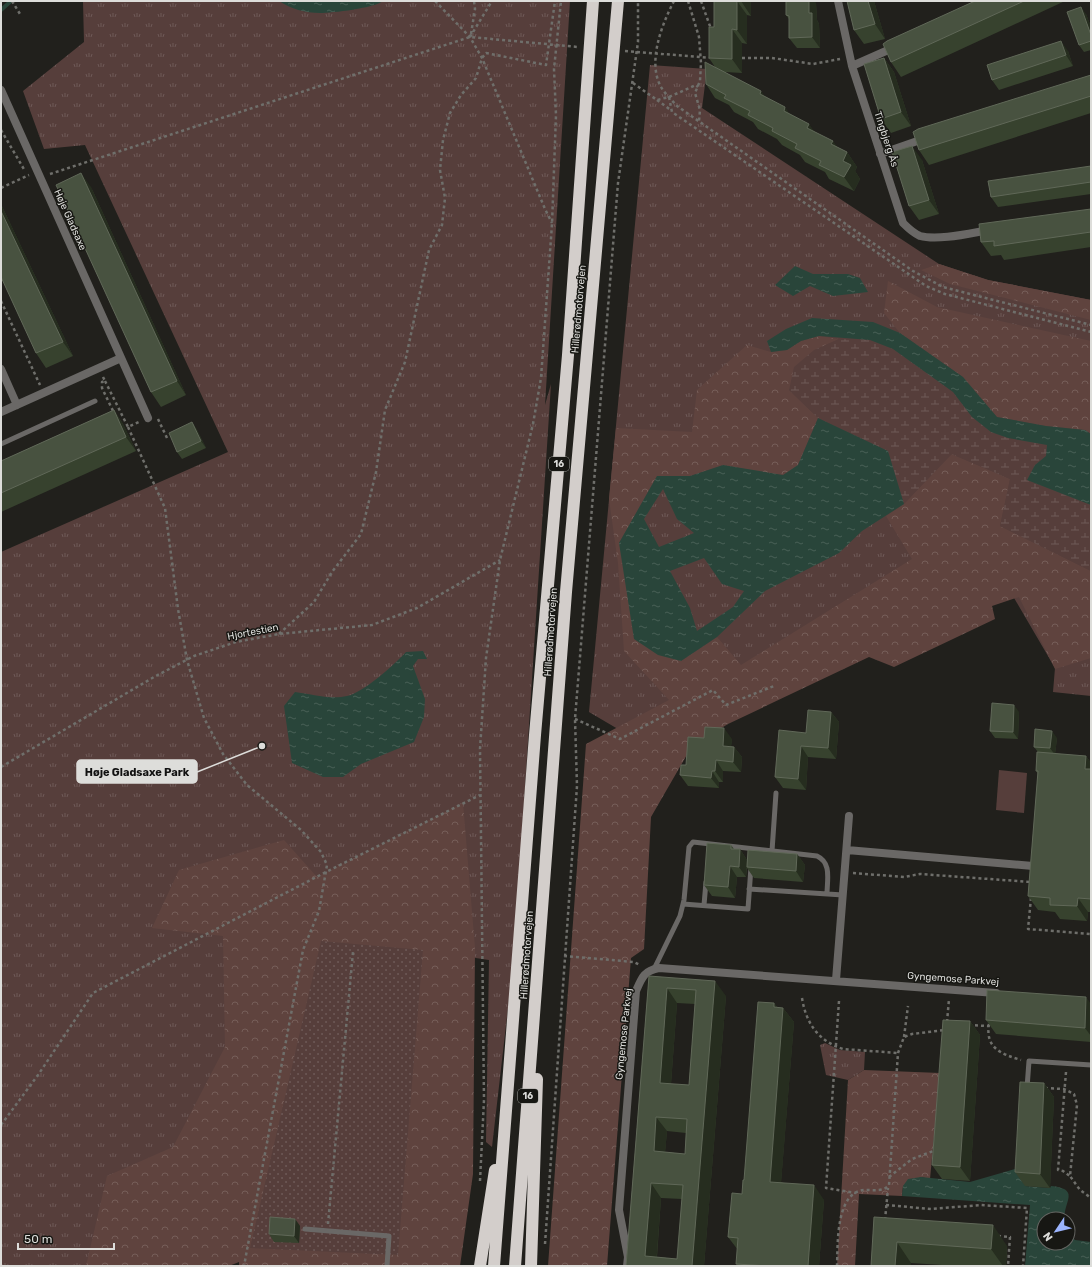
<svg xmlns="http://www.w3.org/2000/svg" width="1092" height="1267" viewBox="0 0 1092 1267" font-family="Rubik,sans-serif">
<defs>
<pattern id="grass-tufts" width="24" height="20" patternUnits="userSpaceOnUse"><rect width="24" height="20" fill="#563e3b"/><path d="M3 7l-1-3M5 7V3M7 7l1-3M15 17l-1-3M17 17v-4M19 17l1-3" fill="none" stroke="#6e5957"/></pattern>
<pattern id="forest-crowns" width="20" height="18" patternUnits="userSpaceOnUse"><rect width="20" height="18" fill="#5f433e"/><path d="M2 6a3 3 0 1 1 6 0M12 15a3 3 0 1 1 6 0" fill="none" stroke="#765e59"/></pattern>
<pattern id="wetland-marsh" width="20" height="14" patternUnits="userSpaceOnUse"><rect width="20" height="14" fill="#563e3b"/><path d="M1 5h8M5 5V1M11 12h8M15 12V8" fill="none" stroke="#6e5957"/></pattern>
<pattern id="garden-dots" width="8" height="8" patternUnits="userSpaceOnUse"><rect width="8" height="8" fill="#563e3b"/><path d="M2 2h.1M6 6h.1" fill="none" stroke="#6e5957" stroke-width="1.8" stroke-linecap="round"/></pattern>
<pattern id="water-ripples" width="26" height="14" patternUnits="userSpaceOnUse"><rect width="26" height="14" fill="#29453a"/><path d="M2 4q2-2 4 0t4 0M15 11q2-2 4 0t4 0" fill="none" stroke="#485f56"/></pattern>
</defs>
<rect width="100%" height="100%" fill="#21201c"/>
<path fill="url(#grass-tufts)" d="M83,1H570L545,405L551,384L522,834L511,982L492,1147L486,1142L489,960L423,950L229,1266H1V552L228,452L85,145L44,149L23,91L84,42Z
M650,65L707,69L702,108L939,264L988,280L1091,300V696L1053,692L1055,668L1010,591L717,680L623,732L589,712Z
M825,1043L840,1050L865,1052L864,1070L848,1080L826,1075L820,1045Z"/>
<path fill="url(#forest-crowns)" d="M939,264L988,280L1091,300V320L950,284L921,270Z
M888,281L937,307L1091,341V434L1085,430L1046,426L997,417L963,377L900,333L884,313Z
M819,336L839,339L815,350L789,390L818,418L798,465L783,476L723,465L690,476H657L619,543L681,661L717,637L741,665L912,559L886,516L904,504L951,454L1010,479L1000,526L1091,571V658L1055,669L1019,597L992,606L995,619L894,667L869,657L728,724L692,746L651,817L644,949L631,958L607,1266H548L586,744L669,700L624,651L618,563L609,499L616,428L692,432L697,390L747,345L771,352L787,350L801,341Z
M463,803L475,948L473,1174L460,1266H239V1262L229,1266H86L107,1176L173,1147L225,1047L223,936L152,928L179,870L284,840L317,877Z
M864,1070L940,1073L930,1179L921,1177L903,1186L902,1196L859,1194L855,1266H837L848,1080Z"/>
<path fill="url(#wetland-marsh)" d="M839,339L870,340L893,349L953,392L972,417L1008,438L1047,445V456L1035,465L1027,480L1091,505V571L1000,526L1010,479L952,454L904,504L888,451L818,418L789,390L794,367L814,350Z"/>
<path fill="url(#garden-dots)" d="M321,941L423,950L398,1255L250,1248Z"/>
<path fill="#563e3b" d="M999,770L1027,773L1024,813L996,810Z"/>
<path fill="url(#water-ripples)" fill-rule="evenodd" d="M279,1H383C375,8 332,13 320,13C305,13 291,9 279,1Z
M795,266L813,274H848L860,278L868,292L833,296L810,286L793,296L775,285Z
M812,318L873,322L900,333L963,377L997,417L1046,426L1085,430L1091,434V505L1027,480L1035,465L1046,456L1047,445L1008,438L991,432L972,417L953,392L893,349L870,340L819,336L801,341L787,350L771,352L767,341L786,329Z
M818,418L888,451L904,504L862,531L839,553L765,591L717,637L681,661L658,655L634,639L619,543L657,476H690L723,465L783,475L798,465ZM663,489L677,519L694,533L659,547L644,519ZM704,558L722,584L744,591L733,607L697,631L690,608L670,571Z
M423,651L427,659H418L413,666L425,699L424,717L414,742L361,764L343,777H323L292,763L284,706L295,692C311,694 331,700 347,696C363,693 395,664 406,652Z
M1015,1169L1025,1170V1186L1050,1188L1051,1186C1082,1189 1062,1203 1065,1219H1044V1243H1068V1233L1075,1240L1091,1242V1266H1025L1030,1205L902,1196L903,1186L908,1179L921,1177L970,1182Z"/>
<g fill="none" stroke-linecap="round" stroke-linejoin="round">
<path stroke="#29453a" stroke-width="4" d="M1,10L11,1"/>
<path stroke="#6f6f6b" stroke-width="2.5" stroke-dasharray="3 3" stroke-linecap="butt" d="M12,1L20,14
M435,1L470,37L482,58L545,209L552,223
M674,1C662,24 647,62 661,87C665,94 672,100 677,106L913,271L943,287L1091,325
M688,1L699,37L701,63L700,81L695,93L700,110L699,121
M701,1L711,29
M471,34L475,9L474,1
M470,37L492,1
M625,51L712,58
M742,58H772L813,64L840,59
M633,83L657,100L669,97L696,85L698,87
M669,97L672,112L926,286L945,294L1091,332
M657,100L672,111
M1,130L25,171
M50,174L470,37L578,47
M1,188L29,175
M1,301L40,385
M103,377L105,381L102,382V388L114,413
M105,381L128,427L139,422
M158,419L167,438
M128,427L165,508L178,609L187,660L204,718L223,754L247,785L301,830L321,852L327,865L319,911L303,950L244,1266
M279,634L314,602L332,572L361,534L376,472L385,410L405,362L429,250L442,225L445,198L440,170L443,140L450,113L461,95L476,78L482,58L486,53L546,65L555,1
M575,719L620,739L713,690L726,705L774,686
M1,767L154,677L194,656L236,642L279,634L372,625L417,608L500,560
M853,873L904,877L920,874L1031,882
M1031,898L1028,929L1091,934
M564,956L634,962L640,965
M802,998C806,1023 818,1041 843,1049L898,1053
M839,1001L826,1188L856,1193
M947,1022L949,999
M989,1024C985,1048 1001,1054 1021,1060
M969,1025L988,1026
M904,1037L908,1006
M1066,1072L1058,1170L1063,1171L1070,1176
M1045,1088L1064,1089L1074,1094L1077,1105L1070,1176L1080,1190L1091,1198
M1,1125L38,1075L93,993L326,872L480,795
M889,1177L912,1159L936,1150
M480,1181L484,1100L480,749L486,658L500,560L533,424L541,378L552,224L556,115L554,69L561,1
M886,1205L931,1209L981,1205L1027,1208L1023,1266
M885,1220L888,1188
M328,1224L353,952
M998,1236L1010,1237L1008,1266
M545,1244L577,786L575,719L618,183L638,42V1
M837,1266C838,1245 835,1190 866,1190C873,1190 884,1192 889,1185L898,1053L904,1037L912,1034L945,1030"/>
<path stroke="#6a6866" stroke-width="5" d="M1,444L95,401
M772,851L776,793
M749,889L843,895
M683,904L748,909L751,867
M704,905L706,882
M654,969L680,916L684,900L689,847L693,842L817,856C832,863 827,880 827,894
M1027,1088L1029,1061L1091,1065
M305,1229L389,1236L387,1266"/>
<path stroke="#6a6866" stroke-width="8" d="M838,1L852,66L903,223C908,228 913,233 920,236C938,241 971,233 989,230
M852,66L895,47
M1,90L148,418
M880,154L926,138
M1,369L17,405
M1,412L121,358
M847,850L1033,866
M836,980L849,816
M627,1266L628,1257L619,1210L636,991C642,977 644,971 659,968L996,993"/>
<path stroke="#d3cecb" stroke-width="12" d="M480,1266L495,1170
M494,1266L535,735L568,355L593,1
M515,1266L566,592L618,1
M531,1266L537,1079"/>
</g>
<path fill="#37422e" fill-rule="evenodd" d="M714,1H751V16L747,15V44L742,43V73L725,72L766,98L838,148L847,152L857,167L855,171L860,179L854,191L829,179L825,172L805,162L800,155L782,145L777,139L758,129L753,122L734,112L729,105L715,98L706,84L715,67L709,58L714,27Z
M874,1L885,39L864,44L854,30Z
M975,1H1065L901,77L891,62Z
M816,3L817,20L819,24L820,48H797L789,38V19L786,15Z
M1086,14L1091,27V50L1084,52L1079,45Z
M1068,51L1073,66L999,90L992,80Z
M884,58L894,72L911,126L891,133L881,119Z
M1091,75V113L929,165L919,150Z
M922,160L939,214L919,220L909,206Z
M1091,166V194L998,207L991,197Z
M91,187L186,395L161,407L151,392Z
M1,204L73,356L46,368L36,353Z
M1091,209V247L1004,260L1001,255L991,256L981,242Z
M114,410L123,424L136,451L1,512V461Z
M192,422L197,430L206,448L182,459L177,452Z
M831,712L839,722L836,759L808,757L806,790L783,788L775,777L806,733Z
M1019,712L1018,739L995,738L990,731Z
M704,738L732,739L731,746L734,747L742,757L741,772L723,771V782H719V788L688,786L680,775L686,765Z
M1057,738L1055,754L1086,756L1091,763V912H1088L1087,921L1060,919L1055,912L1038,910L1028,896L1038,774L1036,771L1038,752L1034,747Z
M731,845L734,849H740L747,860L797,854L805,865L803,882L754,878L747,868L746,877H737L735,898L712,896L704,885Z
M649,976L726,996L704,1266H626ZM677,1003L695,1004L689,1085L671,1084ZM667,1131L686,1133L685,1154L665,1152ZM661,1198L682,1199L677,1259L657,1257Z
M774,1003L777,1007L783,1008L794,1022L781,1182L824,1200L819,1266H738L736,1264L738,1250L728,1237L742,1194Z
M1091,1004V1042L996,1034L986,1020Z
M970,1021L980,1035L970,1181L942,1179L932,1165Z
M1044,1083L1054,1097L1050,1188L1025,1186L1015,1172Z
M874,1217L1007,1246L1006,1266H957L911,1263V1266H871Z
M295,1219L300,1226L299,1243L274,1242L269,1234Z"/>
<path fill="#262d1f" d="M737,1L747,15V44L737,30Z
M741,1H751V16Z
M809,1H815L816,3L817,20L819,24L820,48L812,37L809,13Z
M868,1H874L885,39L875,24Z
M1081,7L1086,14L1091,27V35Z
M732,29L742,43V73L732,59Z
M1061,41L1068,51L1073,66L1066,55Z
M884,58L894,72L911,126L901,112Z
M761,91L771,105L760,94Z
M785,107L795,122L784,111Z
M809,124L819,138L807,128Z
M833,141L843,155L831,144Z
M912,146L922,160L939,214L929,200Z
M847,152L857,167L855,171L860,179L854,191L844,177L843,161Z
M81,173L91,187L186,395L177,381Z
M1,204L73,356L63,342L1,211Z
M114,410L123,424L136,451L126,437Z
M192,422L197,430L206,448L201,441Z
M1014,705L1019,712L1018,739L1013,732Z
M831,712L839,722L836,759L828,748Z
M724,728L732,739L730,756L723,746Z
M1052,731L1057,738L1055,755L1050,748Z
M801,746L808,757L806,790L798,779Z
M734,747L742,757L741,772L733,762Z
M1086,756L1091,763V777L1085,769Z
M716,760L723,771V782L715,771Z
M712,771L719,782V788L711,778Z
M740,849L747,860L746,877L739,867Z
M797,854L805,865L803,882L796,871Z
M730,866L737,877L735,898L728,887Z
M1078,898L1088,912L1087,921L1077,906Z
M715,981L726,996L704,1266H692Z
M667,988L677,1003L670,1097L660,1083Z
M1086,997L1091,1004V1036L1085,1028Z
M774,1003L783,1015V1008L794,1022L780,1196L770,1182Z
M970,1021L980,1035L970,1181L960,1167Z
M1044,1083L1054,1097L1050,1188L1040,1174Z
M656,1117L667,1131L664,1166L654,1151Z
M651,1183L661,1198L656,1266L645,1256Z
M814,1185L824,1200L819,1266H808Z
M295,1219L300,1226L299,1243L294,1236Z
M993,1225L1007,1246L1006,1266H1003L991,1249Z
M897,1242L911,1263V1266H895Z"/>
<path fill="#485240" stroke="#606858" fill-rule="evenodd" d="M714,1H741H737V30L732,29V59L709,58V27H714Z
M786,1H809V13H812V37L789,38V16L786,15Z
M847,1H868L875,24L854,30Z
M975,1H1024L891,62L883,44L887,41Z
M1081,7L1091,35V41L1079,45L1067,12Z
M1061,41L1066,55L992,80L987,65Z
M884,58L901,112L881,119L864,64Z
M705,62L761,91L760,94L785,107L784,111L809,124L807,128L833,141L831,144L847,152L843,161L851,165L844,177L819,165L821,161L795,148L797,144L772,131L773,128L748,115L750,111L724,98L726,95L706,84Z
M1091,75V96L919,150L913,132L918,129Z
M912,146L929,200L909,206L892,152Z
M1091,166V182L991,197L988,181Z
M81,173L177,381L151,392L56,185Z
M1091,209V232L994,246V241L981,242L979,224Z
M1,211L63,342L36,353L1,277Z
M114,410L126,437L1,493V461Z
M192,422L201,441L177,452L169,433Z
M992,703L1014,705L1013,732L990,731Z
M808,710L831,712L828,748L801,746L798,779L775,777L779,730L806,733Z
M705,727L724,728L723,746L734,747L733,762L716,760L715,771H712L711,778L680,775L681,765H686L688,737L704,738Z
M1035,729L1052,731L1050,748L1034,747Z
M1037,752L1086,756L1085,769H1091V899L1078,898L1077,906L1050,905V898L1028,896L1038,771H1036Z
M707,843L731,845V849H740L739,867L730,866L728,887L704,885Z
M748,850L797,854L796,871L747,867Z
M649,976L715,981L692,1266H626ZM667,988L696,990L689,1085L660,1083ZM656,1117L687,1119L685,1154L654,1151ZM651,1183L683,1185L677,1259L645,1256Z
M987,990L1086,997L1085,1028L986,1020Z
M758,1002L774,1003V1007L783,1008L770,1182L814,1185L808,1266H768L736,1264L738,1238L728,1237L732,1193L742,1194L743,1180H744Z
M943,1020L970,1021L960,1167L932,1165Z
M1020,1082L1044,1083L1040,1174L1015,1172Z
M270,1217L295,1219L294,1236L269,1234Z
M874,1217L993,1225L991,1249L897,1242L895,1266H871Z"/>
<g text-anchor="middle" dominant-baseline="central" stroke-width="3" stroke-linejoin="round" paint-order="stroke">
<g fill="#171713" stroke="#a2a29e" stroke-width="1">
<rect x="549" y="457" width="20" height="14" rx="3"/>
<rect x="518" y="1089" width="20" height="14" rx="3"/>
</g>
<g font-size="9" font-weight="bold" fill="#ddddda">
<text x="559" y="464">16</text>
<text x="528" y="1096">16</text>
</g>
<g font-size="10" fill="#ddddda" stroke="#171713">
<text transform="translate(886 139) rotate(72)">Tingbjerg Ås</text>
<text transform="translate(70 220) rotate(66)">Høje Gladsaxe</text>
<text transform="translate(579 309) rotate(-85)">Hillerødmotorvejen</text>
<text transform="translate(253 632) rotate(-11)">Hjortestien</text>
<text transform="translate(551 632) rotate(-86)">Hillerødmotorvejen</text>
<text transform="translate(527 955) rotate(-86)">Hillerødmotorvejen</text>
<text transform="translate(953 979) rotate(4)">Gyngemose Parkvej</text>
<text transform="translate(624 1034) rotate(-84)">Gyngemose Parkvej</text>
</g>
</g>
<path fill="none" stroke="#ddddda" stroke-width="1.5" d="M262 746L197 772"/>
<circle fill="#ddddda" stroke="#171713" stroke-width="1.5" cx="262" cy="746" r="4"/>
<rect fill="#ddddda" stroke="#ddddda" stroke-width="1.5" x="77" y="760" width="120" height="23" rx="4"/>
<g font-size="11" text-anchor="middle" font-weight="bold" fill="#111">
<text x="137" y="776">Høje Gladsaxe Park</text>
</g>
<rect width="1092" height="1267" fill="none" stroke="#ddddda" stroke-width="4"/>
<g transform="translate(1056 1231) rotate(235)"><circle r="19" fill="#171713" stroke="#666663"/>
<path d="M0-3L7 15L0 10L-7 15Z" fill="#9bb4fd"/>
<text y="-6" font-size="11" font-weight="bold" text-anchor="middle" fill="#ddddda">N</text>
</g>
<path d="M18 1243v6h96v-6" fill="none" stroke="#ddddda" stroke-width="2"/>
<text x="24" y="1243" font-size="12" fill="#ddddda" stroke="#171713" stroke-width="3" paint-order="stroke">50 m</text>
</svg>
